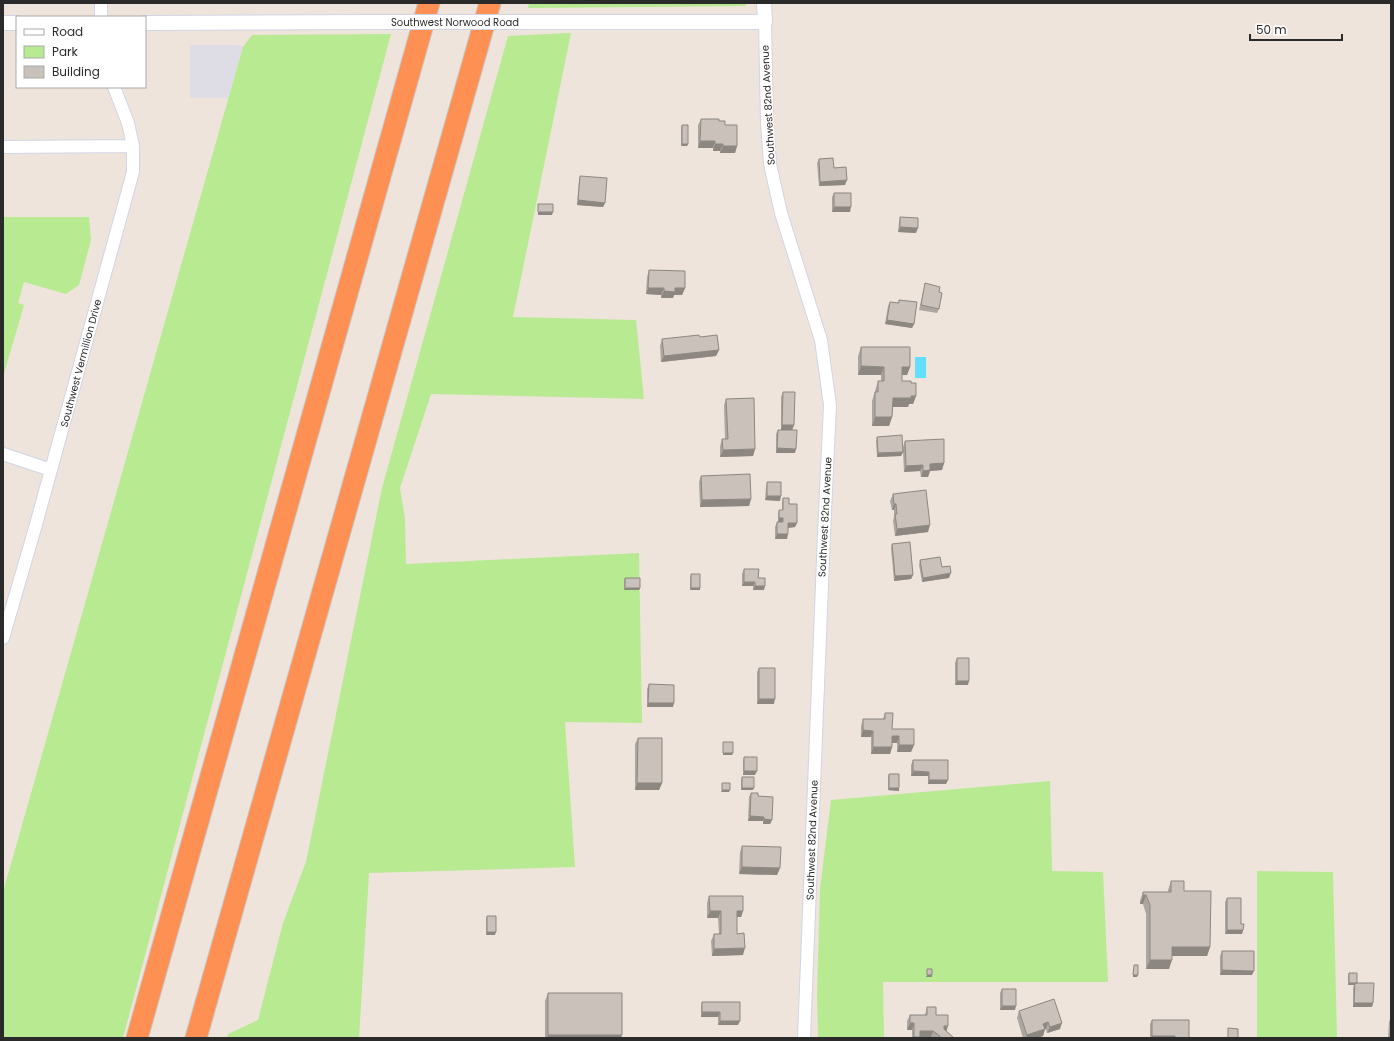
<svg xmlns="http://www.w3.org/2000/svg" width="1394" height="1041" viewBox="0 0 1394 1041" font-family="Poppins,sans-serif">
<rect width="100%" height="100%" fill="#eee4db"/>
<path fill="#dedce5" d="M190,45H236L243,47L228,98H190Z"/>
<path fill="#b7ea91" d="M529,3H746V6L528,8Z
M571,33L513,317L636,320L644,399L431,394L400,488L405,519L406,564L639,553L642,723L565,722L575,867L369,873L359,1038H227L228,1034L258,1020L283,923L306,862L382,488L508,36Z
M391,34L123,1038H3V892L243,47L252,35Z
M3,217H89L91,240L79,285L66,294L24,282L18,303L24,305L3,377Z
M1050,781L1052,871L1103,872L1108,982H883L884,1038H818L817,994L820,889L831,800Z
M1257,871L1333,872L1337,1038H1257Z"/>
<path fill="#63dffb" d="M915,357H926V378H915Z"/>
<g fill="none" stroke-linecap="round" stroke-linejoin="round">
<defs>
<path id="minor" d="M101,3V17
M765,22L767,123L770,164L781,213L821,340L830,405L824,534L804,1038
M3,147L133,146
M3,454L51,470
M3,638L35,528L133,172V146L128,123L114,87"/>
<path id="tertiary" d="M533,22H765L764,3
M3,23H17
M145,23L367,22"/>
<path id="motorway" d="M137,1038L429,3
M196,1038L490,3"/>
</defs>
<use href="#minor" stroke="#d0d5e5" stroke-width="14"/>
<use href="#tertiary" stroke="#d0d5e5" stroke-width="16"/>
<use href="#motorway" stroke="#c8c8c8" stroke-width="23"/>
<use href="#minor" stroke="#fff" stroke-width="12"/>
<use href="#tertiary" stroke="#fff" stroke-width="14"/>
<use href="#motorway" stroke="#ff9054" stroke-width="21"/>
<defs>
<path id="tertiary-bridge" d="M367,22H533"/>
</defs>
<use href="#tertiary-bridge" stroke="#d0d5e5" stroke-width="16" stroke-linecap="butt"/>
<use href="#tertiary-bridge" stroke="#fff" stroke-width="14"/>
</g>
<path fill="#ada6a0" d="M701,119L719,121L725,125L737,146L735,153H720V151H713V148H698V125Z
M682,125L688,144L687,146H681V127Z
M819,159L834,168L845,185L819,186L817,163Z
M580,176L605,203L603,207L577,205L579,180Z
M834,193L850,212H832V197Z
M900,217L916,233L898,232L899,222Z
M649,270L685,288L682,295H674L673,298H661V295L646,294L647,277Z
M925,283L939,309L937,313L919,310L924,288Z
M899,300L914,324L912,328L885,324L888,306L890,302L898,303Z
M700,337L719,350L716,356L661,362L660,346L662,339Z
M861,347L910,367L907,375H902V381L911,383L916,396L913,404H909L908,407H893L892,417L889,426H872V401L878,381H881V375H858V356Z
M783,392L794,425L792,430H781V397Z
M726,399L755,449L753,456L720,457V446L722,439H725L724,405Z
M778,430L795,453H776V434Z
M877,437L903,447L905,441L944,463L942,470L930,471L928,477H921L920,471L904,472L903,452L901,456L877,457L876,441Z
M701,476L751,499L749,506L700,507L699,482Z
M767,482L780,501L765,500L766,487Z
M893,494L928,532L895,536L893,521L894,516V510H892L890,501Z
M783,498L789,504L797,523L795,527L788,528L787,539H775V527L777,522H778V514L779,510H782V503Z
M892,544L913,575L911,579L894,581L891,548Z
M920,560L942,567L949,578L922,582L919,565Z
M744,569L758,578L764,590H753V586H742V574Z
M691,574L700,588V590H690V577Z
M625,578L640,588L639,590H624V580Z
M957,658L968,685H955V663Z
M759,668L774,704H757V672Z
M649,684L673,707H647V689Z
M885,713L892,729L914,745L911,752H897V743H892V747L890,754H871V737H861V726L863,719H883Z
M638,738L662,783L659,790H635V744Z
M723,742L733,753L732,755H723Z
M744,757L755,775H743V761Z
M913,760L946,784H928V776H911V765Z
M889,774L899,791L888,790V777Z
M742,777L753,790H741V780Z
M751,793L758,796L772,820L770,824H763V821H748L749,797Z
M742,846L780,868L777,875L739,874L740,852Z
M1171,881L1184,891L1210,947L1207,956H1172L1169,969H1146V914L1143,904H1140V901L1143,892H1168V890Z
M709,896L743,911L741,917H737V934L743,955L712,956L711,941L714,934H719L718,918H707V903Z
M1227,898L1241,924L1243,930L1242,934H1225V902Z
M487,916L495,935H486V918Z
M1222,951L1252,975H1220V956Z
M1349,973L1373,1003L1372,1007H1353V988L1354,985H1348V975Z
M1002,989L1015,1010H1000V993Z
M548,993L621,1038H545V1001Z
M1054,999L1060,1029L1047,1033L1046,1029H1045L1043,1036L1037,1038H1023L1017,1018L1019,1011Z
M702,1002H740L738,1025H718V1017H701V1006Z
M927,1007L936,1015L946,1031L954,1038H932L931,1037L912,1038V1030H907V1021L910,1015H925Z
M1391,1016V1038H1388L1389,1022Z
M1152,1020L1189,1038H1150V1024Z"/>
<path fill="#8d8782" d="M700,141H715L713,148H698Z
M682,144H688L687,146H681Z
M715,144H723L720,151H713Z
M723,146H737L735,153H720Z
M847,180L845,185L819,186L820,182Z
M578,200L605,203L603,207L577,205Z
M834,207H851L850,212H832Z
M538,212H553L552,215H538Z
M900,227L918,228L916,233L898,232Z
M648,288H664L661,295L646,294Z
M675,288H685L682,295H674L673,298H661L664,291Z
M887,320L914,324L912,328L885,324Z
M719,350L716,356L661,362L664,356Z
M861,366L884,367L881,375H858Z
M902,367H910L907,375H899Z
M911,396H916L913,404H909L908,407H889L893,398Z
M875,417H892L889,426H872Z
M782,425H794L792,430H781Z
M777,448L796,449L795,453H776Z
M755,449L753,456L720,457L723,450Z
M903,452L901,456L877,457L878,453Z
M944,463L942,470L930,471L928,477H921L923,471L930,464Z
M923,465L920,471L904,472L906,466Z
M767,496H781L780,501L765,500Z
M751,499L749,506L700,507L702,500Z
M894,504H896L894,510H892Z
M779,518H783L782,522H778Z
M788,523H797L795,527L787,528Z
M930,525L928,532L895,536L897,529Z
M777,534H788L787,539H775Z
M951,573L949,578L922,582L923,578Z
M913,575L911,579L894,581L895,576Z
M744,582H755L753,586H742Z
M755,586H765L764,590H753Z
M625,588H640L639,590H624Z
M691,588H700V590H690Z
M957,681H969L968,685H955Z
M759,699H775L774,704H757Z
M648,703H674L673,707H647Z
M863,730L873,731L871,737H861Z
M892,736H899L897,743H890Z
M899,745H914L911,752H897Z
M873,747H892L890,754H871Z
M723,753H733L732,755H723Z
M744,771H757L755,775H743Z
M913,771L929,772L928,776H911Z
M929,780H948L946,784H928Z
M637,783H662L659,790H635Z
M742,788H754L753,790H741Z
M889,788H899V791L888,790Z
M722,790H730L729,792H721Z
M750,816L764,817L763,821H748Z
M764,819L772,820L770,824H763Z
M742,867L780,868L777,875L739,874Z
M1143,895H1146L1143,904H1140Z
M710,911H721L718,918H707Z
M737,911H743L741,917H734Z
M1227,930H1243L1242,934H1225Z
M487,932H496L495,935H486Z
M1172,947H1210L1207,956H1169Z
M745,948L743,955L712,956L714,949Z
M1150,960H1172L1169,969H1146Z
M1222,970L1254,971L1252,975H1220Z
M927,975H932V977H926Z
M1133,975H1138L1137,977H1133Z
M1349,983H1357H1355L1354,985H1348Z
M1354,1003H1373L1372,1007H1353Z
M1002,1006H1016L1015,1010H1000Z
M702,1012H720L718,1017H701Z
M720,1021H740L738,1025H718Z
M1048,1022L1046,1029L1041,1031L1043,1024Z
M910,1023H914L912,1030H907Z
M1062,1023L1060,1029L1047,1033L1050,1027Z
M944,1026H948L946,1033H941Z
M1045,1029L1043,1036L1037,1038H1026L1027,1035Z
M920,1031H933L931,1037L914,1038Z
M548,1035H622L621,1038H547Z
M1152,1036H1175L1174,1038H1151Z"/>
<path fill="#c9c1ba" stroke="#8d8782" d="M701,119H719V121H725V125H737V146H723V144H715V141H700Z
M682,125H688V144H682Z
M833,158L834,168L846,167L847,180L820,182L819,159Z
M580,176L607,178L605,203L578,200Z
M834,193H851V207H834Z
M538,204H553V212H538Z
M900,217L918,218V228L900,227Z
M649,270L685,271V288H675V292L664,291V288H648Z
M925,283L940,287L939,292L942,293L939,309L921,305Z
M899,300L917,302L914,324L887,320L890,302L899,303Z
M699,335L700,337L717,335L719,350L664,356L662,339Z
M861,347H910V367H902V381H911V383H916V396H911V398H893L892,417H875V392H878V381H884V367L861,366Z
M783,392H795L794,425H782Z
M754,398L755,449L723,450L722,439H728L726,399Z
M778,430H797L796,449L777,448Z
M902,435L903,452L878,453L877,437Z
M944,439V463L930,464V470L923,471V465L906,466L905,441Z
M750,474L751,499L702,500L701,476Z
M767,482H781V496H767Z
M926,490L930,525L897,529L895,514H897L896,504H894L893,494Z
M783,498H789V504H797V523H788V534H777V522H783V518H779V510H783Z
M910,542L913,575L895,576L892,544Z
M940,557L942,567L950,566L951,573L923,578L920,560Z
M744,569H759L758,578H765V586H755V582H744Z
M691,574H700V588H691Z
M625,578H640V588H625Z
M957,658H969V681H957Z
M759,668H775V699H759Z
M649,684L674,685V703H648Z
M885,713H893L892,729H914V745H899V736H892V747H873V731L863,730V719H885Z
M638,738H662V783H637Z
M723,742H733V753H723Z
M744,757H757V771H744Z
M913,760H948V780H929V772L913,771Z
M889,774H899V788H889Z
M742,777H754V788H742Z
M722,783H730V790H722Z
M751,793H758V796L773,797L772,820L764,819V817L750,816Z
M742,846L781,847L780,868L742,867Z
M1171,881H1184V891H1211L1210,947H1172V960H1150V905L1146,895H1143V892H1171Z
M709,896H743V911H737V934L744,933L745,948L714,949V934H721V911H710Z
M1227,898H1241V924H1244L1243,930H1227Z
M487,916H496V932H487Z
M1222,951H1254V971L1222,970Z
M1134,965H1138V975H1133Z
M927,969H932V975H927Z
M1349,973H1357V983H1349Z
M1355,983H1374L1373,1003H1354Z
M1002,989H1016V1006H1002Z
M548,993H622V1035H548Z
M1054,999L1062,1023L1050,1027L1048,1022L1043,1024L1045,1029L1027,1035L1019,1011Z
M702,1002H740V1021H720V1012H702Z
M927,1007H936V1015H948V1026H944V1029L954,1038H939L940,1036L933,1031H920V1037H914V1023H910V1015H927Z
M1152,1020H1189V1038H1175V1036H1152Z
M1391,1023V1038H1390Z
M1228,1028L1238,1029V1038H1228Z"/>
<g text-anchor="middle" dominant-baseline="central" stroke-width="3" stroke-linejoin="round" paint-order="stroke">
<g font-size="10" fill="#2a2a2a" stroke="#fff">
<text x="455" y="22">Southwest Norwood Road</text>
<text transform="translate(768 105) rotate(-93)">Southwest 82nd Avenue</text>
<text transform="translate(81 363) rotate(-75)">Southwest Vermillion Drive</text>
<text transform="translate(825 517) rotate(-87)">Southwest 82nd Avenue</text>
<text transform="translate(812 840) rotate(-88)">Southwest 82nd Avenue</text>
</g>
</g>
<rect width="1394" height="1041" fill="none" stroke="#2a2a2a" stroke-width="8"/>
<rect x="16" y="16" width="130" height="72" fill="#ffffff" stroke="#aaaaaa"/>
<rect x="24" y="29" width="20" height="6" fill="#ffffff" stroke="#aaaaaa"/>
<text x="52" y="36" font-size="12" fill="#2a2a2a">Road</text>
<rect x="24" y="46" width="20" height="12" fill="#b7ea91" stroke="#aaaaaa"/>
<text x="52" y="56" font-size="12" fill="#2a2a2a">Park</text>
<rect x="24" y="66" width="20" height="12" fill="#c9c1ba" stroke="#aaaaaa"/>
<text x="52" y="76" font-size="12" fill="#2a2a2a">Building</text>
<path d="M1250 34v6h92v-6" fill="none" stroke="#2a2a2a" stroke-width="2"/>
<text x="1256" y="34" font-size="12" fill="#2a2a2a" stroke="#ffffff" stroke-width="3" paint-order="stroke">50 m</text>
</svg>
